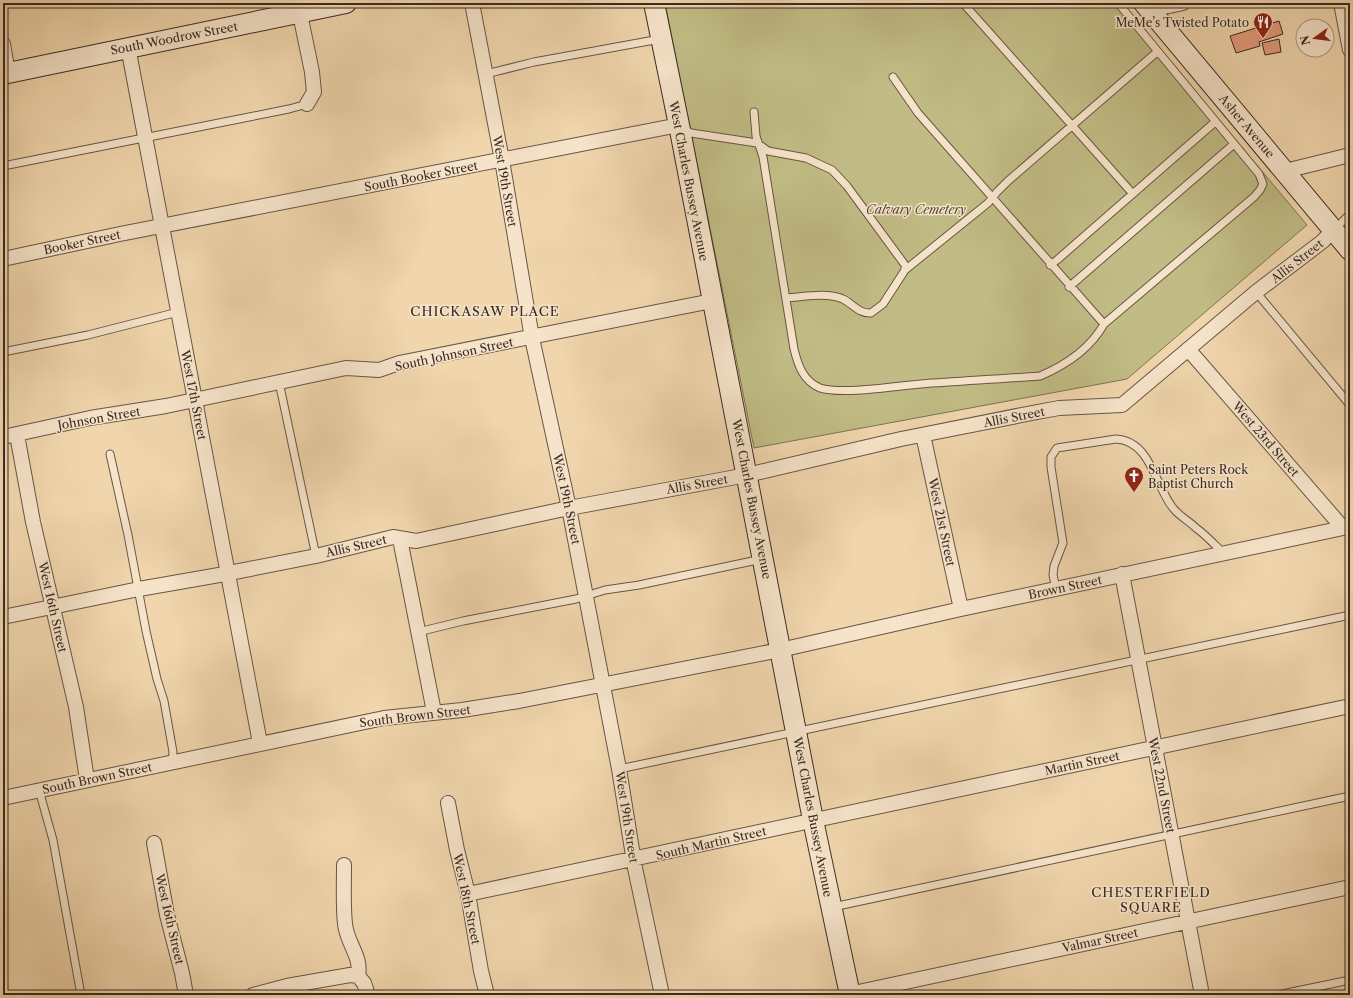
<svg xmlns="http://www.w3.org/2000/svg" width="1353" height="998" viewBox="0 0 1353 998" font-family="'Libre Caslon Text',serif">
<rect width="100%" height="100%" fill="#f1d6ad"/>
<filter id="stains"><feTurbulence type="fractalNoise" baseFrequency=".005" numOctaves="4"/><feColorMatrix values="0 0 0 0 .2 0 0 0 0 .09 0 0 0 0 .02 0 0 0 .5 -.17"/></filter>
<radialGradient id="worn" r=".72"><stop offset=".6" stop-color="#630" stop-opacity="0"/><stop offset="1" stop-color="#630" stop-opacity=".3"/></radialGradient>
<path fill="#c1bc85" stroke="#7d7454" d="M665,3H1121L1307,225L1127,379L754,448Z"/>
<path fill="#e29a7b" stroke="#392b24" d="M1279,21L1283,34L1259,42L1260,46L1236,53L1230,36Z
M1279,39L1281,52L1265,55L1262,43Z"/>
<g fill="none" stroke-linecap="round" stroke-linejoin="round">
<defs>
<path id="lane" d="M963,3L1133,194
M486,74L534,62L660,39
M893,77L918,113L1104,324
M754,112L756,136L763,157L794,349C798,365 803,381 820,388C842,395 897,386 921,384C961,381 1001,379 1040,376C1066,365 1090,349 1104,324L1254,197L1260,190L1263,184L1259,174L1118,3
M684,129L691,133L757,143L768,151L806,158L832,170L847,186L905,265V270L883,304L871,313C859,314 853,304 843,299C826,292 804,297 786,298
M3,166L289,109L307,104
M1335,229L1350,214
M1050,265L1057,260L1215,122
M905,270L988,203L997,192L1008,181L1157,52
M1069,287L1234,144
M1256,292L1350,405
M3,352L88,335L178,312
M279,382L316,556
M110,454L128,535L146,631L157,679L164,701L173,752L172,762
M1056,589L1053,575L1054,566L1063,543L1051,467V457L1057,448L1116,439C1151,441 1155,486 1173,508C1179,516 1189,521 1196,528C1206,535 1214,544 1223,553
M418,632L463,621L576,599L605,590L639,585L762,559
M619,769L1350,615
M39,790L53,840L81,995
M833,907L1350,796
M1277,995L1350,980"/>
<path id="street" d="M472,3L502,160L532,338L569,508L619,769L635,868L662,995
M1341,3L1350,50
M1150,10L1183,3
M300,14L312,72L314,92L307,104
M3,44L8,73
M128,47L260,743
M1285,171L1350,155
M3,259L120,234L679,125
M1188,349L1343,528
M17,435L33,522L76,707L87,780
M923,435L961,609
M3,437L90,418L166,406L346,368L379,370L399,363L712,301
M400,539L434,712
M1122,574L1202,995
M3,617L139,589L219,575L316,556L393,537L416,541L569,508L747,475L901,439L1032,413L1059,408L1122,405L1256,292L1323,241L1333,230
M3,798L384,718L462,710L519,701L780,650L961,609L1343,528L1350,525
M448,803L457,850L468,894L481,971L487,995
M154,843L167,915L182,973L186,995
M344,865C344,885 343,905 345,924C347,944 362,956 358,976L364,983L368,995
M468,894L1350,706
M849,994L1350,887
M253,995L287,986L350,975L358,976"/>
<path id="secondary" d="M654,3L679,125L813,820L850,995
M1144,3L1350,250
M3,74L346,3"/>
</defs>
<use href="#lane" stroke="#675646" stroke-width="9"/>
<use href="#street" stroke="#675646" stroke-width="16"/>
<use href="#secondary" stroke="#392b24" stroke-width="22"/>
<use href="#lane" stroke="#f6e4ca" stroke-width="7"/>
<use href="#street" stroke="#f6e4ca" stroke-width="14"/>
<use href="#secondary" stroke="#f6e4ca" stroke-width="20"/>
</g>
<defs>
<symbol id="restaurant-pin" viewBox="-11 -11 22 30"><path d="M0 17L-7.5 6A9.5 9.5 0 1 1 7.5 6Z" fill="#8f2418" stroke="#f6e4ca"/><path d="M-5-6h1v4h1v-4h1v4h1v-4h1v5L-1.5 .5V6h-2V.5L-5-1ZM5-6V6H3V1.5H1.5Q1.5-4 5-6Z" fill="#fff"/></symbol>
<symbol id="church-pin" viewBox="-11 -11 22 30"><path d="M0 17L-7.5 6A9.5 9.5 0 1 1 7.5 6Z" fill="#8f2418" stroke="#f6e4ca"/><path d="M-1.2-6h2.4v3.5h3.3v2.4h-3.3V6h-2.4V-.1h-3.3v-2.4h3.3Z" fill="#fff"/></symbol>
</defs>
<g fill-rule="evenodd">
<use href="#restaurant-pin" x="1252" y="11" width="22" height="30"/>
<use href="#church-pin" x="1123" y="465" width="22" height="30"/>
</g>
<g text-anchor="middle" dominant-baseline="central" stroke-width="3" stroke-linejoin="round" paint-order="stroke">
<g font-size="12" fill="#392b24" stroke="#f6e4ca" text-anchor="end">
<text x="1249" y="22">MeMe’s Twisted Potato</text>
<text x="1148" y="469" text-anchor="start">Saint Peters Rock<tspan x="1148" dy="14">Baptist Church</tspan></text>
</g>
<g font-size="12" fill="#392b24" stroke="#f6e4ca">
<text transform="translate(174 38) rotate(-11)">South Woodrow Street</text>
<text transform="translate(1247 126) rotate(50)">Asher Avenue</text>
<text transform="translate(421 176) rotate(-11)">South Booker Street</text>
<text transform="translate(505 181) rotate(80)">West 19th Street</text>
<text transform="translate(689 181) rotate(79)">West Charles Bussey Avenue</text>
<text transform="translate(82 242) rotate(-12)">Booker Street</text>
<text transform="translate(1297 261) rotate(-38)">Allis Street</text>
<text transform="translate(454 354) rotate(-12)">South Johnson Street</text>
<text transform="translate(194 395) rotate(79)">West 17th Street</text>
<text transform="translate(1014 417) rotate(-11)">Allis Street</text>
<text transform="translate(99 418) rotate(-10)">Johnson Street</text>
<text transform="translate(1266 439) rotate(49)">West 23rd Street</text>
<text transform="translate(697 484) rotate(-10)">Allis Street</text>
<text transform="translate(567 499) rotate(78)">West 19th Street</text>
<text transform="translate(752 499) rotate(79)">West Charles Bussey Avenue</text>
<text transform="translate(942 522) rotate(78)">West 21st Street</text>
<text transform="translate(356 546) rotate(-13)">Allis Street</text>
<text transform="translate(1065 587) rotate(-12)">Brown Street</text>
<text transform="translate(53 607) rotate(77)">West 16th Street</text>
<text transform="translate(415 716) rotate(-7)">South Brown Street</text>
<text transform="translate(1082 763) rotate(-12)">Martin Street</text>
<text transform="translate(97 778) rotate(-12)">South Brown Street</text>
<text transform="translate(1162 785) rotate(79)">West 22nd Street</text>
<text transform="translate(627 817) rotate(81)">West 19th Street</text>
<text transform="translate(813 817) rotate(79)">West Charles Bussey Avenue</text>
<text transform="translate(711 843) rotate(-13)">South Martin Street</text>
<text transform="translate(467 899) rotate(78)">West 18th Street</text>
<text transform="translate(170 919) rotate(77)">West 16th Street</text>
<text transform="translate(1100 940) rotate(-12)">Valmar Street</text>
</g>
<g font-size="12" font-style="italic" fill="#544837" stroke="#f6e4ca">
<text x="916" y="209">Calvary Cemetery</text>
</g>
<g font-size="13" letter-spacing="1" fill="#392b24" stroke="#f6e4ca">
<text x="485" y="311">CHICKASAW PLACE</text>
<text x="1151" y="892">CHESTERFIELD<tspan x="1151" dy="15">SQUARE</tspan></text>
</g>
</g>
<rect width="1353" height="998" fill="none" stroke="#f1d6ad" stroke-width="16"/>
<rect x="4" y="4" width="1345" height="990" fill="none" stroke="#392b24" stroke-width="2"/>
<rect x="8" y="8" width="1337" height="982" fill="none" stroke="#392b24"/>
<g transform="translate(1315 38) rotate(256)"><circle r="19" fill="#f6e4ca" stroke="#aa9a88"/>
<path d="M0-3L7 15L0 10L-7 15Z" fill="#8f2418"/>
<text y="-6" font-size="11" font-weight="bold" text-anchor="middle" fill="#392b24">N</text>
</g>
<rect width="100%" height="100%" filter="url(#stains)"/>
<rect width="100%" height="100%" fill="url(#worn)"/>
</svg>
